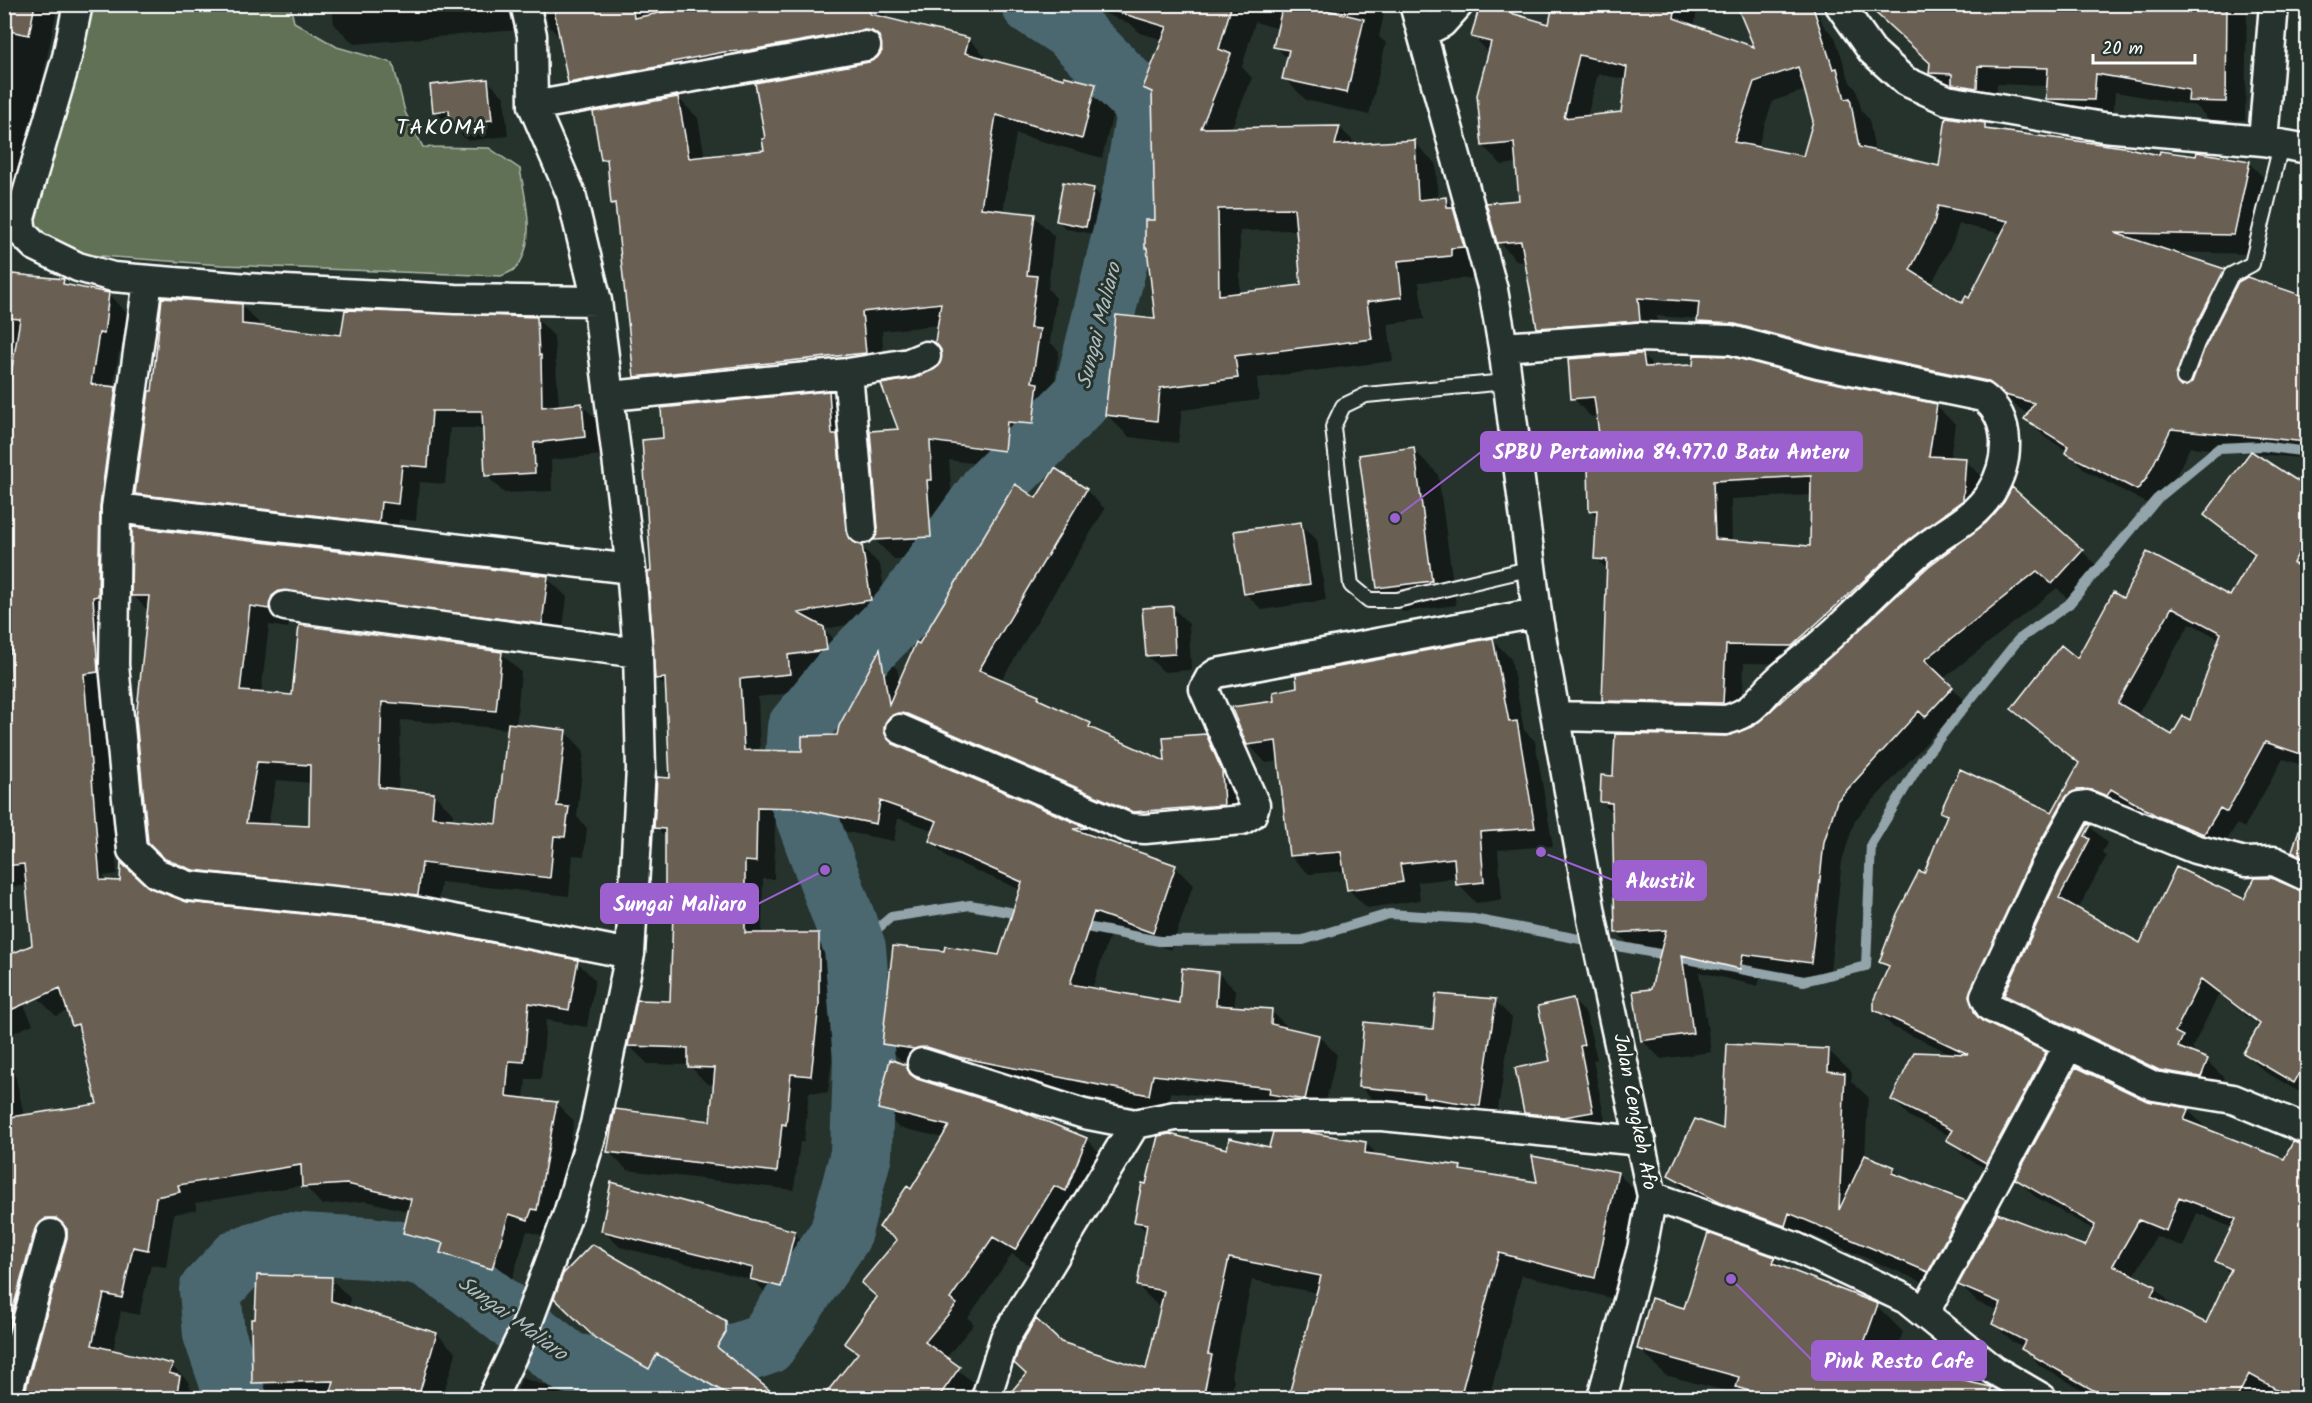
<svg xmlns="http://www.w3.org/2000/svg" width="2312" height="1403" viewBox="0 0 2312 1403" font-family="Kalam,sans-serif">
<rect width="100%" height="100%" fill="#26332d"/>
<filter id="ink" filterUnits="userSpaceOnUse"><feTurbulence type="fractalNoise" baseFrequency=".0167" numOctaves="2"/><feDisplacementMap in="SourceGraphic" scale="12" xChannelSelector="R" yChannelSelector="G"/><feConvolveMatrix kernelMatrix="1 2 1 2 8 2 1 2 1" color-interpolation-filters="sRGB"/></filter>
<g filter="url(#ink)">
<path fill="#607154" stroke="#b0b8aa" stroke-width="1.5" d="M65,5H290L294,22L337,47L393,63L405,112L423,147L489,148L520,169C525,198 537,241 517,267C514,271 506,274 501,276L222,265L60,253L27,235Z"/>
<path fill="#0007" fill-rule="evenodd" d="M4,4H58L19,194L11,192L4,231Z
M332,4H884L886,20L969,39L989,60L1065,81L1095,85L1115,105L1102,158L1016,134L1003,212L1034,216L1054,236L1048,289L1056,298L1050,342L1059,351L1052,399L1058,405L1053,444L1027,441L1023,470L949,460L952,499H946L950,556L895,560L875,540L901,431L916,380L941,367L943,350L939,325L882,331L885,373L656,397L636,376L617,207L613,203L609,165L603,159L678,98L698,118L705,158L765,151L878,59L885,49L589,102L569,82L561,39L549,26L544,8L533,12L529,29L354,44L334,24ZM938,535V538L897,540V537Z
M1080,4H1386L1379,37L1386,43L1369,115L1306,100L1284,78L1288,59L1275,46L1279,29L1255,22L1242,67L1252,78L1231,129L1339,127L1357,145L1414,142L1436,164L1438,200L1446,199L1468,221L1485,268L1472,270L1473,278L1419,282L1424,319L1388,324L1393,361L1257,378L1259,400L1182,410L1178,443L1129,437L1107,415L1157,321L1149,250L1157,222L1154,96L1145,87L1164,40L1140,33L1131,24ZM1297,230L1302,286L1240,294V231Z
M1554,4H1698L1694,27L1756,49L1738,4H1815L1823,25L1835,37L1850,82L1856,89L1862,112L1869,119L1875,153L1940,168L1984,125L1991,132L2161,157L2249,163L2268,182L2253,254L2171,252L2224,270L2238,285L2247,278L2308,298V459L2190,447L2165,498L2156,508L2086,471L2067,451L2046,438L2026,419L2029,415L2008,400L1718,341L1699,319L1657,316L1659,339L1558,346L1539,327L1527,261L1518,262L1499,242L1521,201L1517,163L1502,165L1483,146L1489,53L1473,36L1551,26ZM1598,74L1627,80L1623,113L1587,117ZM1806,90L1814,121L1805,158L1757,148L1773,101ZM1959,224L2003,234L1970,300L1963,305L1931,285L1953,242Z
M1867,4H2247L2245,120H2209L2196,106L2115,92L2113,118H2066L2047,98L2048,86L1997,84L1996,107L1950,91L1931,72V64Z
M488,81L504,97L508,136L468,141L434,111Z
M2305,83H2308V134L2304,131Z
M2304,166H2308V242L2302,236Z
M1093,189L1101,197L1094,234L1066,229L1058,221Z
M4,269L10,275L63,280L69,287L108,294L128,314L123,353L119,352L113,388L135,408L103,693L117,874L103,876L109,882L149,889L187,904L577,962L595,980L587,1027L546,1020L541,1079H526L524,1100L556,1103L574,1121L555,1227L546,1237L527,1231L510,1286L459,1270L445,1256L423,1251L405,1233L410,1212L366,1201L322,1205L304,1185L195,1203L197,1210L174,1214L166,1267L151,1265L139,1315L121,1311L113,1351L172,1366L190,1383L189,1386L197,1395V1398H33L26,1392L68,1236H64L4,1377V1053L16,1078L24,1116L99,1106L82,1033L74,1025L69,1010L56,1016L38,998L29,904L82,879L4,888Z
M241,305L259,323V328L342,337L536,318L554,336L559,406L581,404L599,422L602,455L551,460L552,491L504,493L486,475L484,428H450L445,484L419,482L416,521L399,519L396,539L154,511L136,493Z
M1643,355L1655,368L1814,381L1936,406L1955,424L1950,459L1965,460L1984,479L1926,559L1811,664L1744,663L1742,721L1622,719L1603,700L1608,570L1596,558L1598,518L1590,510L1605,465L1598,416L1591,417L1573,398ZM1812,495V547L1732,542L1731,499Z
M828,393L847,411L854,454L863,548L880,565L889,618L824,629L842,647L845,668L806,673L808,691L758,697L760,751L804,752L838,737L880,652L897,669L900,683L919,645L1037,500L1055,470L1087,491L1105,509L1001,681L1090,724L1099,732L1166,763L1205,736L1224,754L1240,790L1242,823L1152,829L902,741L901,749L1086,829L1095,838L1175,867L1193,885L1171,950L1112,929L1092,989L1181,1005L1218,973L1236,991L1234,1008L1271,1011L1290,1029L1319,1036L1337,1055L1322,1117L1282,1105L1171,1092L1167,1112L902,1061L883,1043L1000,957L1021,890L949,859L931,841L935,831L898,818L894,841L815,826L775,825L774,879H763L762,935L818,934L836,953V1024L828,1093L809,1092L804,1142H800L794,1190L627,1170L609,1152L711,1122L715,1085L707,1084L689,1065L648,1064L629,1046L671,1002L674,920L666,913V838L656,828L672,780L667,689L657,678L653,573L665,439Z
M1413,449L1438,474L1456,605L1403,612L1378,587Z
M2252,453L2308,489V747L2302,765L2283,759L2244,828L2237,824L2221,850L2175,832L2128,805L2125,812L2082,814L1985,1013L1990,1027L2045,1053L2062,1071L2004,1179L1965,1157L1948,1140L1950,1136L1910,1117L1893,1100L1954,1055L1893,1027L1876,1009L1889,970L1880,962L1925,875L1948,817L1942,811L2053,814L2080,765L2013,709L2077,660L2123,600L2230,598L2255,557L2206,515ZM2190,623L2220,639L2191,722L2173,738L2137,716Z
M1300,523L1317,540L1326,600L1262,610L1245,593Z
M2082,551L2100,569L2071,602L2057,588L1943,679L1971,706L1945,734L1939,729L1855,820L1842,861L1829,981L1762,972L1758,986L1699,972L1711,1052L1661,1059L1642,1040L1663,949L1635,951L1617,932L1614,814L1602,802L1614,777L1726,738L1761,723L1930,567Z
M547,578L567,597L561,642L291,616L288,628L269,625L261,694L294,697L501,653L521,672L516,726L565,731L584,751L577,817L587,828L584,856L573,855L569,896L441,882L437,914L186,878L149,842V612L133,595ZM401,720L509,729L498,826L452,821L453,814L434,794L398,791ZM562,746H565L558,813H555ZM276,780L312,783L311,827L268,826Z
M1172,607L1189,624L1191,670L1164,672L1147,656Z
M1493,640L1511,659L1524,730L1535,741L1553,846L1498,850L1502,900L1476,903L1458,884L1457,878L1418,882L1420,900L1367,908L1349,890L1346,871L1309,874L1290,856L1280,761L1266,763L1248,744L1276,702Z
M2308,810V865L2293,851Z
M2090,826L2107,843L2102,852L2106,857L2078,910L2141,945L2245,901L2308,894V1097L2262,1070L2245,1053L2260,1027L2219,994L2192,1048L2198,1057L2207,1061L2224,1078L2218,1093L2177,1087L2022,1012L2005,995Z
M4,962L33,1024L4,1037Z
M1572,999L1586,1014L1597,1059L1593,1060L1606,1126L1540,1127L1525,1112L1552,1062Z
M1495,1001L1512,1018L1496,1122L1377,1103L1360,1087L1435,1030Z
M1828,1050L1852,1073L1851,1081L1868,1097L1865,1157L1894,1169L1905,1180L1965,1202L1988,1226L1951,1294L1812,1235L1808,1248L1693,1198L1670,1175Z
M905,1067L919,1081L1086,1139L1105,1158L1034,1268L1012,1254L968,1318L974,1324L945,1359L978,1387L970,1398H824L858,1355L846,1343L878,1298L863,1283L897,1243L881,1227L911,1191L944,1138L898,1127L880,1108Z
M2147,1102L2188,1110L2205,1127L2204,1129L2285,1161L2304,1157L2308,1151V1398H2097L2040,1366L2024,1347L2011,1341L1994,1324L1999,1311L1977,1302L1960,1285L2086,1248L2094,1230L2034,1196L2017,1179ZM2197,1213L2233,1228L2217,1261L2231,1274L2206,1325L2170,1308L2172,1305L2155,1287L2134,1276L2156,1236L2183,1247Z
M1366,1143L1379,1157L1460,1167L1465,1172L1539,1184L1617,1173L1641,1196L1618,1300L1522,1275L1489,1398H1290L1318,1293L1252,1280L1231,1376L1234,1380L1231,1398H1008L1028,1374L1060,1343L1147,1371L1161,1309L1138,1286L1147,1233L1136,1221L1228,1151Z
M603,1231L794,1233L811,1249L797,1303L768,1295L753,1280L620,1247Z
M1774,1259L1785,1269L1877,1306L1903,1332L1891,1366L1964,1383L1980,1398H1752L1665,1375L1639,1348L1685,1310Z
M331,1279L350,1298V1308L437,1334L456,1353L442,1398H270L254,1382Z
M556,1298L725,1322L744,1342V1352L736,1365L777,1398H653L659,1381L616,1357Z
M522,1378L584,1398H514Z"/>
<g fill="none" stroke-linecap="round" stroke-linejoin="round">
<path stroke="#93a4aa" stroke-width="10" d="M1076,925L1159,941L1303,940L1389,914L1473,919L1804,981L1866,966L1871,844L1922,760L2018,640L2069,604L2157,499L2219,448L2262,446L2308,452
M855,948L891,917L970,905L1026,915"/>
<path stroke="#4b6771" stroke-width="62" d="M236,1398L214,1334L210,1291L240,1259L285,1243L369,1248L425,1255L470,1285L569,1363L658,1382L766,1344L840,1235L861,1154L864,1060L855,948L794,783L798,728L840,676L903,611L989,491L1084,396L1134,190L1148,107L1072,30L1032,4"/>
</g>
<path fill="#696152" stroke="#fff" stroke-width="1.5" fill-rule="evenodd" d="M4,4H35L29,35L4,30Z
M553,4H632L634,18L703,4H868L870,14L969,38L965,53L1064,79V76L1096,84L1082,139L996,115L981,208L1035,214L1027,275L1037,276L1030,328L1040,329L1032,382L1038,383L1033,424L1007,422L1004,451L930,441L932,480H927L931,537L874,540L878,528L870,431L898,429L881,384L915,378L939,366L941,350L935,342L941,303L862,312L866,353L634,377L615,203L611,204L607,159L601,160L593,112L678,97L689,158L764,150L762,139L765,138L755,83L869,62L877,58L882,51L879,36L872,31L863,30L750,50L724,52L672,62L673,64L568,83Z
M1118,4H1232L1219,49L1231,54L1201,128L1340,126L1335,145L1415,140L1418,200L1446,197L1447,207H1453L1464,247L1451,248V256L1398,261L1402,297L1367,302L1372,339L1235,356L1238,378L1160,388L1157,421L1105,415L1116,315L1155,319L1147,248H1145V220H1155L1152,92L1143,88L1167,27L1117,12ZM1294,208L1301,285L1219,295L1218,209Z
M1283,4H1302L1364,19L1347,93L1282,79L1289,50L1273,47Z
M1480,4L1549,24L1553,4H1676L1674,18L1754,47L1736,4H1812L1833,69L1837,68L1845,99L1850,98L1859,147L1939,166L1946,117L1985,123V129L2124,147L2159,155L2160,151L2196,156L2197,152L2250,161L2234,235L2115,233L2225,269L2189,339L2176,375L2177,383L2181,387L2192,382L2205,347L2238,282L2247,277L2307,297V442L2171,429L2146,479L2137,490L2065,453L2068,446L2024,419L2034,403L2005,395L1987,381L1822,347L1735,324L1697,322L1699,302L1638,298L1640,321L1537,328L1521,241L1497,243L1486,203L1519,200L1514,143L1482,146L1477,95L1491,42L1471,37ZM1579,55L1627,67L1621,112L1564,118ZM1798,67L1813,121L1803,156L1734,142L1754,82ZM1938,206L2008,221L1969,298L1966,296L1962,303L1910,270L1934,223Z
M1866,4H1981L2049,10L2050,4H2227L2226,102L2188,101L2189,90L2096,74L2094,100L2046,99L2048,68L1978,66L1977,88L1952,84V74L1929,73L1930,63Z
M488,79L492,120L450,125L449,110L433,112L430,85Z
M1063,182L1094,188L1086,227L1056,221Z
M12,274L64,279L63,284L109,293L104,334L99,333L91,384L116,387L100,506L98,596L93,597L98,672L84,674L100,880L120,881L121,863L150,888L187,902L391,923L578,960L569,1010L529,1003L524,1062L509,1061L506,1096L557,1102L537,1210L532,1209L528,1220L509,1214L492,1269L440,1253L443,1243L403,1233L411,1199L347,1184L302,1187L301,1165L178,1185L180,1192L156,1197L148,1250L133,1247L122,1298L104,1294L92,1345L173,1364L169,1373L180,1376L176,1398H53L25,1392L67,1238V1229L56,1218H46L35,1229L4,1341V1118L97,1104L78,1024L72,1026L60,988L4,1013V957L32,945L24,864L4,866V680L11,679L9,545H4V418L20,319L7,318Z
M162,298L242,304V324L341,335L345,310L537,317L539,355H541L542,407L582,403L585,437L534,443L535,473L485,476L482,411H432L428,467L402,465L398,504L381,502L379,523L135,494L149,391H152Z
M1638,354H1643L1645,367L1693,365L1694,355L1729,356L1815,379L1937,404L1929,456L1966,458L1963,500L1907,541L1792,646L1726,645L1723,703L1602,701L1607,560L1594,559L1597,510L1589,511L1588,464H1603L1594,397L1571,399L1568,359ZM1811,476L1810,546L1715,539L1713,481Z
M829,391L832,434H837L846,530L849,539L862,545L871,600L798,613L824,627L827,650L788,655L790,674L740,679L744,750L802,751V736L837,735L839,726L880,649L889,704L916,642L919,644L1015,484L1036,498L1055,468L1087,489L979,670L1039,695L1038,699L1091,723L1089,727L1165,761L1163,737L1206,734L1222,771L1224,805L1133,812L907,714L898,713L890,716L885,723L884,731L893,744L1087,828L1073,829L1176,865L1153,933L1094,912L1070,984L1179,1003L1182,968L1218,972L1216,1005L1272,1009L1271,1024L1319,1035L1305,1100L1269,1094L1270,1088L1153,1075L1149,1095L959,1057L927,1047L914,1049L882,1044L893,946L944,951L945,946L999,955L1022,882L929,841L937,821L880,801L876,824L796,808L757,807L756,862L745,861V933H819V1005L811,1076L791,1074L786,1125L782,1124L777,1172L607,1152L615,1109L710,1121L715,1068L688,1067V1048L628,1046L637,1000L670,1001L673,913H665V829L654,828L657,777L670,778L665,678L655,679L648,572L651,571L642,440L663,438L661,408Z
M1414,447L1432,581L1377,588L1359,455Z
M2251,451L2307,487V539L2293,563L2307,571V756L2265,742L2227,812L2220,808L2204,834L2157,816L2111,789L2107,796L2092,790H2077L2065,798L2030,860L1969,995L1975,1014L1982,1021L2046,1052L1986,1163L1946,1140L1952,1130L1891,1100L1914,1052L1968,1054L1874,1010V999L1889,966L1879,962L1897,914L1919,871L1924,873L1947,815L1940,812L1960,769L2052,812L2079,763L2011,709L2061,645L2077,658L2113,592L2123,598L2147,552L2230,596L2255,554L2204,515ZM2172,607L2221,633L2190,720L2183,716L2172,735L2118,703Z
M2012,487L2083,550L2052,584L2037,571L1925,660L1953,687L1925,717L1919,711L1837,801L1824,842L1811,963L1743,954L1740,969L1682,955L1693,1033L1641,1041L1633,991L1651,989L1666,930L1615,933L1612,803L1600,802L1601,775L1613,776L1615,734L1726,736L1754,726L1929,566L1986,523L2004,502Z
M1301,522L1310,584L1244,594L1234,531Z
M132,527L548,576L542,624L279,591L272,596L269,609L250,606L240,691L292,695L299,625L502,652L496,711L382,702L379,787L434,793L432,817L497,824L508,723L566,730L557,806L569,807L565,837L554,836L550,878L422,863L418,895L193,870L165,859L148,842L136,719L149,596H131ZM257,762L310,765L309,826L246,823Z
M1173,606L1175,654L1146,656L1142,608Z
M1493,638L1509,722L1517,721L1535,828L1480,832L1484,882L1456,885L1454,858L1400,864L1403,882L1347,890L1341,852L1289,856L1276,741L1247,745L1231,707L1274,701L1273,692L1297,687L1296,675Z
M2303,818L2307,819V859L2292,851Z
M2088,824L2091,825L2085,836L2090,839L2059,898L2140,943L2176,867L2244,899L2255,878H2271L2307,893V1060L2294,1083L2243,1053L2260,1024L2201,979L2175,1032L2183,1036L2178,1047L2208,1059L2201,1077L2159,1070L2004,995L2060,874Z
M1436,994L1496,999L1480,1106L1423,1097L1424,1093L1358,1087L1364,1022L1433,1029Z
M1573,998L1584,1045L1580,1046L1593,1112L1564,1117L1524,1113L1515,1068L1550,1061L1538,1006Z
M1727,1044L1829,1049L1828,1071L1845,1073L1839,1210L1865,1155L1895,1167L1892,1173L1966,1201L1928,1272L1789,1213L1785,1226L1718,1202L1668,1175L1695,1119L1723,1129Z
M890,1059L906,1065L910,1074L917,1079L1021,1111L1087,1138L1066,1191L1054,1186L1015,1250L993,1237L950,1299L957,1304L925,1342L960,1367L938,1398H822L858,1353L844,1343L877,1297L861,1283L897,1240L879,1227L907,1186L911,1189L949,1126L878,1109Z
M2076,1067L2147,1101L2189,1108L2184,1120L2284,1159L2293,1142L2307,1146V1398H2293L2249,1374L2237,1398H2107L2021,1349L2025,1341L1992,1324L2001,1303L1958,1285L1997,1213L2085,1246L2095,1225L2015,1179ZM2179,1197L2236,1219L2215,1261L2231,1269L2206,1323L2151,1296L2156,1286L2113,1265L2139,1220L2166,1231Z
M1273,1132H1306L1366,1142L1365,1153L1461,1166L1460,1170L1537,1182L1532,1156L1618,1172L1595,1278L1499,1253L1460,1398H1288L1321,1276L1229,1258L1208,1354L1212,1355L1203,1398H1156L1116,1390L1113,1398H1006L1026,1374L1014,1363L1020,1345L1036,1319L1061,1342L1146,1369L1164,1291L1137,1286L1147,1224L1134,1222L1142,1183L1146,1184L1158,1136L1170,1134L1227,1149L1229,1138L1269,1147Z
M611,1182L795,1231L781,1287L750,1279L753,1268L601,1231Z
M1708,1233L1775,1257L1773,1263L1878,1304L1859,1357L1991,1387L1990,1398H1771L1736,1387L1739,1377L1637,1349L1651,1298L1684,1308Z
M592,1244L726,1321V1332L717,1347L779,1398H734L657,1354L649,1369L595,1338L554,1298L563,1274Z
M257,1275L332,1277L331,1301L437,1333L418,1398H329L334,1381L252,1383L251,1319H255Z"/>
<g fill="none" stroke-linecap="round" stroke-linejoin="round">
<defs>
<path id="lane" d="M2184,378L2197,343L2231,275L2252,264L2281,145
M1506,382L1366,395L1343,406L1333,427L1351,585L1369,600H1397L1532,568"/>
<path id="street" d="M78,4L67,57L20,218L22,233L35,246L78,267L113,277L248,288L455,299L597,301
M1414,4L1493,290L1503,347L1537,613L1593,924L1652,1196L1642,1249L1602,1398
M1839,4L1872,51L1905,81L1947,100L2103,127L2263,141L2308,149
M1422,33L1442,23L1459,4
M533,106L866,46
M2263,141L2274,4
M148,281L116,508L114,665L132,850L156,873L189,886L393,907L630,954
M1503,347L1638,337L1731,340L1818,363L1983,397C2013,419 2009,463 1991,492C1973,521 1942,532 1918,553C1888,579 1861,608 1831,635C1815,650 1796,664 1779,679C1757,699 1758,710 1726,720L1556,716
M848,373L862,529
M610,396L848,373L909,363L926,356
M116,508L631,569
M285,606L638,653
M900,729L1129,828L1145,829L1242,820L1252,814L1255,805L1204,689L1210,678L1217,673L1537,613
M2308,877L2274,861L2245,862L2195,849L2086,805L2079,806L2045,867L1985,996L1990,1007L2154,1086L2233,1099L2308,1130
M922,1063L1084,1114L1135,1124L1175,1116H1382L1641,1141
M1652,1196L1795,1247L1906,1299L1994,1370L2042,1398
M1925,1312L2068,1046
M6,1398L51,1234
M492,1398L526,1327L568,1214L595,1124L630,954L641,769L638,653L631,569L597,301L571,194L533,106L532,35L525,4
M986,1398L1005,1338L1135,1124"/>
</defs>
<use href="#lane" stroke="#fff" stroke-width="18"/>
<use href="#street" stroke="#fff" stroke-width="33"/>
<use href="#lane" stroke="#26332d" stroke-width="14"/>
<use href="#street" stroke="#26332d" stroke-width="28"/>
</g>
</g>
<g text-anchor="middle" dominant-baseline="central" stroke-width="6" stroke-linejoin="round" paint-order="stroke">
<g font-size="20" fill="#fff" stroke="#26332d">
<text transform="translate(1634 1112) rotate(79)">Jalan Cengkeh Afo</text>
</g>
<g font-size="21" font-style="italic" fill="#aebbbf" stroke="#26332d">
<text transform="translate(1100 326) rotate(-76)">Sungai Maliaro</text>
<text transform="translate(512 1319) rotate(36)">Sungai Maliaro</text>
</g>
<g font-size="22" letter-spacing="1.5" fill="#fff" stroke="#26332d">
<text x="442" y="128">TAKOMA</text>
</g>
</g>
<path fill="none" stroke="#9c61cf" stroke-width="2" d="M1395 518L1481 452M1541 852L1613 880M825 870L758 904M1731 1279L1812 1360"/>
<g fill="#9c61cf" stroke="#26332d" stroke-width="2">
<circle cx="1395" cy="518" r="6"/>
<circle cx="1541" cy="852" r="6"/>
<circle cx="825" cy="870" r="6"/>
<circle cx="1731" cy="1279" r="6"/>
</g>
<g fill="#9c61cf" stroke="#9c61cf" stroke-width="2">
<rect x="1481" y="432" width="381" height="39" rx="6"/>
<rect x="1613" y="861" width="93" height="39" rx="6"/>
<rect x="601" y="884" width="157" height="39" rx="6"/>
<rect x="1812" y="1341" width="174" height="39" rx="6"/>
</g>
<g font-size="21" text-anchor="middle" font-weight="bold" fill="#fff">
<text x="1671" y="459">SPBU Pertamina 84.977.0 Batu Anteru</text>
<text x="1660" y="888">Akustik</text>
<text x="680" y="911">Sungai Maliaro</text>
<text x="1899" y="1368">Pink Resto Cafe</text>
</g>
<rect width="2312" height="1403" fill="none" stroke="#26332d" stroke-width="24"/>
<rect x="12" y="12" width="2288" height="1379" fill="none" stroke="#fff" stroke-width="2" filter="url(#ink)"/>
<path d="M2093 54v9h102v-9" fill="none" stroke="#ffffff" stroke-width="3"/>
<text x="2102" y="54" font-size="18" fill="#ffffff" stroke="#26332d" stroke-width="4.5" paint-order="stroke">20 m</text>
</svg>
